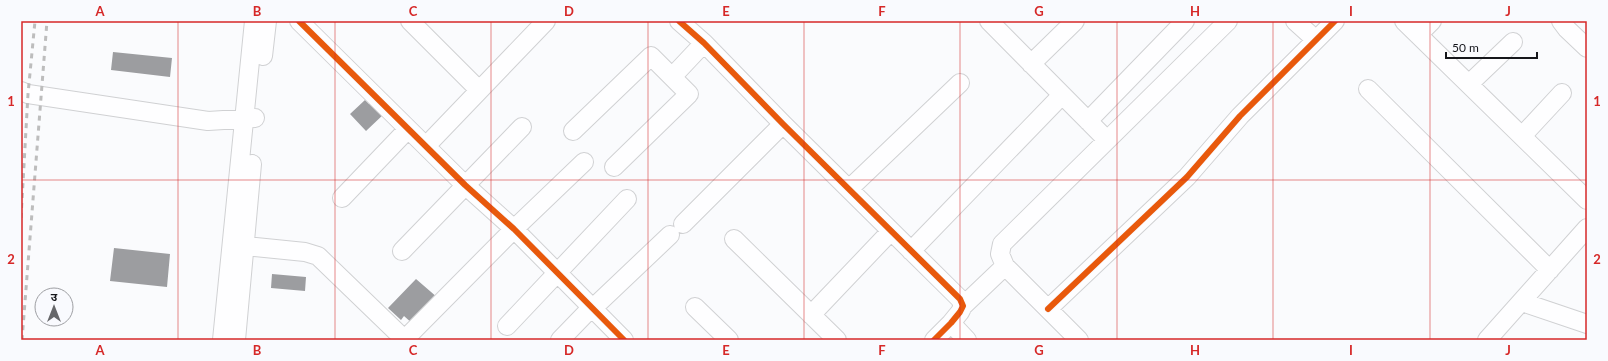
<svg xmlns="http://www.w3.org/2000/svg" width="1608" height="361" viewBox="0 0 1608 361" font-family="Lato,'Noto Sans Devanagari',sans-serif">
<rect width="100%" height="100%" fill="#fafbfd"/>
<path fill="#9c9da0" d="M113,52L172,58L170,77L111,70Z
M365,100L369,104L373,100L385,113L366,131L350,114Z
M114,248L170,254L167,287L110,281Z
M272,274L306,277L305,291L271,288Z
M416,279L438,298L413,324L404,316L401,320L388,308Z"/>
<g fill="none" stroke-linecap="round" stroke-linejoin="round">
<defs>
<path id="minor" d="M299,21L465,185L514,229L624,340
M410,21L479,90
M679,21L704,43L783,124L960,299L963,306L960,312L951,323L934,340
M989,21L1107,140
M1295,21L1316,40
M1404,21L1587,200
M1561,21L1567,29L1587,48
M1418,35L1432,21
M263,56L267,21
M1031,64L1075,21
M672,77L704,43
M1469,84L1513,42
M1368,89L1550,270
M21,91L28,94L208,121L255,118
M1088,121L1185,21
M573,131L651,56L689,94L614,167
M1522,136L1562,93
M426,146L546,21
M849,189L960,83
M342,198L408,129
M683,224L783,124
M734,239L837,340
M245,246L305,252L318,256L405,340
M402,251L522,127
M911,251L1062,95
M1005,266L1000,254L1002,244L1228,21
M1522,302L1587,324
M963,306L1005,266L1079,340
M695,307L729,340
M1048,309L1187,177L1240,116L1335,21
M811,315L891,231
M951,323L967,340
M507,326L627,199
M222,340L254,21
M236,340L252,164
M404,340L514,229L584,162
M560,340L591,308L592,309L670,235
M1487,340L1587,228"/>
</defs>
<use href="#minor" stroke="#d0d1d3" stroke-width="20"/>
<use href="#minor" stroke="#fefeff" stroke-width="18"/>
<path stroke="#bdbdbd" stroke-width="3" stroke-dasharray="5 5" stroke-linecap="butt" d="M21,218L28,94L35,21
M22,340L47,21"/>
<defs>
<path id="cycleway" d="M299,21L465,185L514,229L624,340
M679,21L704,43L783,124L960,299L963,306L960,312L951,323L934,340
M1048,309L1187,177L1240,116L1335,21"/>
</defs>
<use href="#cycleway" stroke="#f9fafe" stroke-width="8"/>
<use href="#cycleway" stroke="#e8590c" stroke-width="6"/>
</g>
<path fill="none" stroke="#d62828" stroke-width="1" stroke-opacity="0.55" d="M178,21V340M335,21V340M491,21V340M648,21V340M804,21V340M960,21V340M1117,21V340M1273,21V340M1430,21V340M21,180H1587"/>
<rect width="1608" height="361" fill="none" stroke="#f9fafe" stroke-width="44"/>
<g transform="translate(54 307)"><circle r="19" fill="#f9fafe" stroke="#9e9fa3"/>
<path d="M0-3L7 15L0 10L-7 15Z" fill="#66676a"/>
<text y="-6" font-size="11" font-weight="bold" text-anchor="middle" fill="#16171b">उ</text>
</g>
<path d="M1446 52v6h91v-6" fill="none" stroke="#16171b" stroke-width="2"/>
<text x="1452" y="52" font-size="12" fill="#16171b" stroke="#f9fafe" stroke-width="3" paint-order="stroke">50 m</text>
<rect x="22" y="22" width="1564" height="317" fill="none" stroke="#d62828" stroke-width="1.5"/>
<g font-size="13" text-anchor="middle" font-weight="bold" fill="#d62828">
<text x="100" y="16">A</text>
<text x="257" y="16">B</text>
<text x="413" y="16">C</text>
<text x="569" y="16">D</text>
<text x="726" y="16">E</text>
<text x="882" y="16">F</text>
<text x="1039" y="16">G</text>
<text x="1195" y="16">H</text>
<text x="1351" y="16">I</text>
<text x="1508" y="16">J</text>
<text x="11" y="106">1</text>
<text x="1597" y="106">1</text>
<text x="11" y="264">2</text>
<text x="1597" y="264">2</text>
<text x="100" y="355">A</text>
<text x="257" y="355">B</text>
<text x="413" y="355">C</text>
<text x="569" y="355">D</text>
<text x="726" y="355">E</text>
<text x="882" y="355">F</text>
<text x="1039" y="355">G</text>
<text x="1195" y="355">H</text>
<text x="1351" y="355">I</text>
<text x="1508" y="355">J</text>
</g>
</svg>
